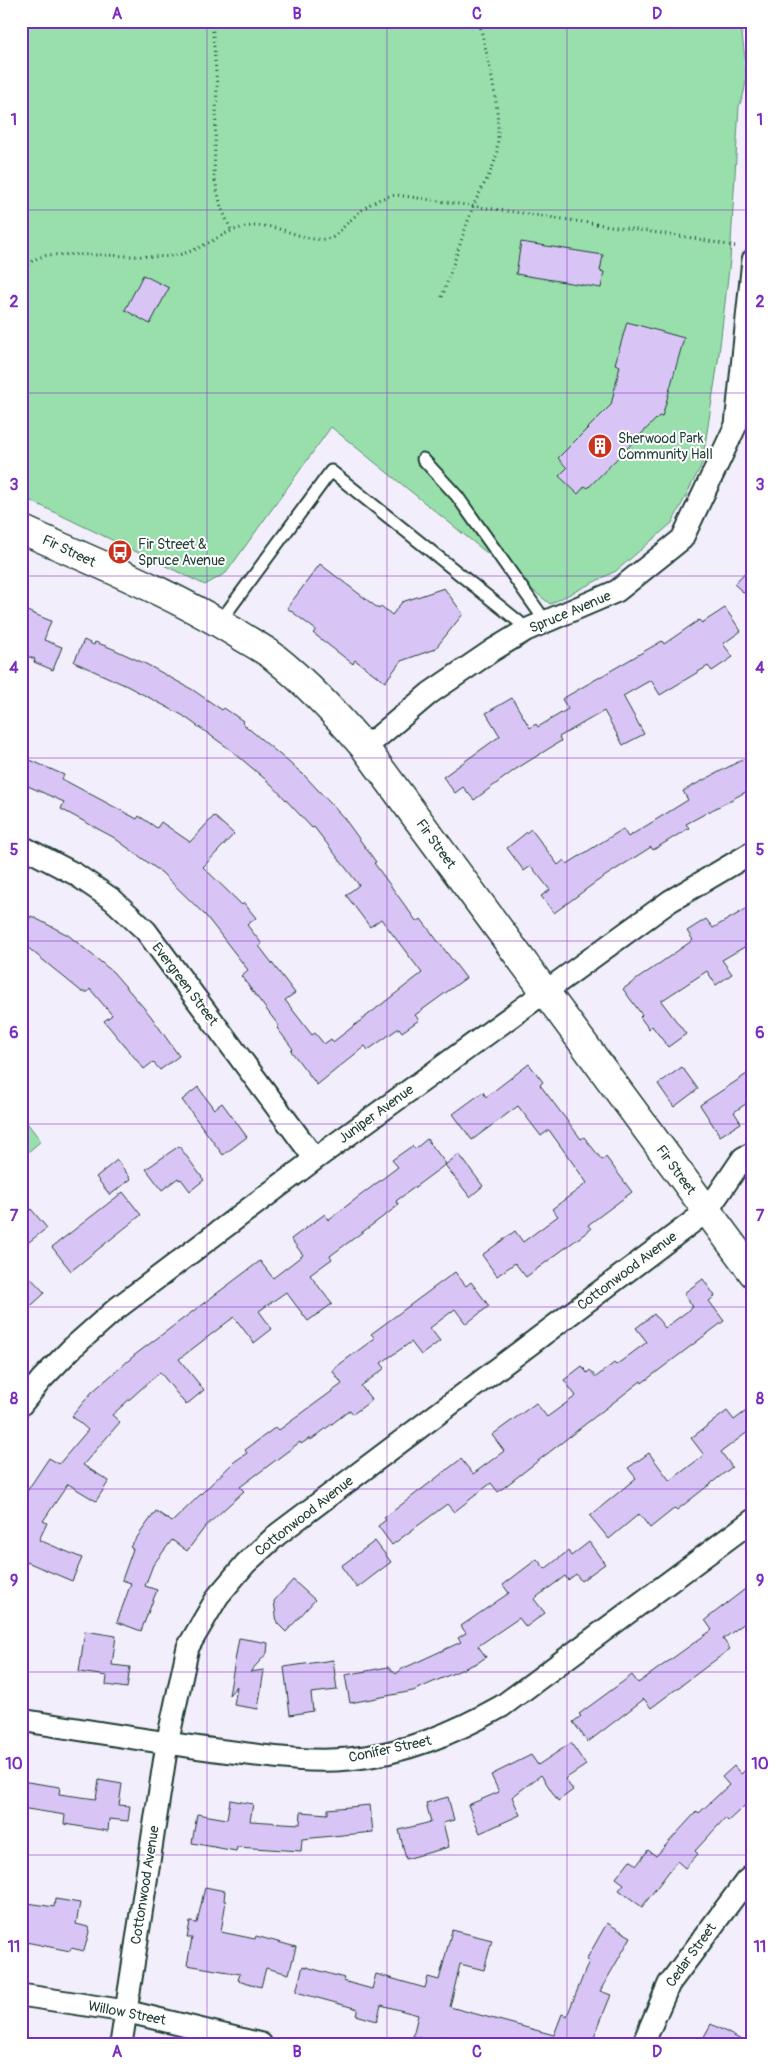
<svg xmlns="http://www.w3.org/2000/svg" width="774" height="2065" viewBox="0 0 774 2065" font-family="Pangolin,sans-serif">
<rect width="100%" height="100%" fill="#f3eefc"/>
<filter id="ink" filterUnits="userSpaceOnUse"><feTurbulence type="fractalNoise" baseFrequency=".02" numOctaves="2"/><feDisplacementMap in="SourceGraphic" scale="10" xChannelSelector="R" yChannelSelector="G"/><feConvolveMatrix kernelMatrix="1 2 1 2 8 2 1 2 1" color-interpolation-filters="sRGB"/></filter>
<g filter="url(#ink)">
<path fill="#98dfac" stroke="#5c8e70" d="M21,21H741C742,52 753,77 739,106L730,260L718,362L702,464L672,523L616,571L550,604L331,427L226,573L205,585L21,496Z
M21,1115L41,1141L21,1158Z"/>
<path fill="#d8c5f6" stroke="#1f3d34" d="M521,242L603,255L600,271L604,272L601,288L516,274Z
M143,275L169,288L150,324L125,310Z
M627,322L684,338L662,417L659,416L588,488L585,486L578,494L559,476L567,468L558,458L611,405L620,366L615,364Z
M320,564L379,609L381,606L392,615L402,602L444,588L463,614L435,649L401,661L385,682L355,660L353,664L313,633L316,630L287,608Z
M753,564V601L734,584Z
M725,608L741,631L723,644L733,657L712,671L708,666L660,695L651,680L623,696L644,734L623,745L604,711L559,737L561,741L516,769L474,800L463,787L455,793L443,777L500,736L486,713L512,698L530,728L536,724L538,727L568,709L562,699L662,641L664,644L699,620L702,623Z
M27,611L51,621L44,640L62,647L53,670L34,662L35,659L21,654V624Z
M84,640L94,645L95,642L111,648L146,664L193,690L222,710L224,708L243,721L242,723L304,775L344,818L376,862L374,863L417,922L421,919L466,978L415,1015L419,1020L402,1032L399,1028L368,1050L365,1046L317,1085L291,1051L293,1049L277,1028L279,1026L241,976L248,970L206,916L161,872L113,837L61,809L64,802L21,783V756L64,775L62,779L137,819L139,816L157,828L161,822L190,842L214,816L234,834L203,867L242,905L244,903L256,918L247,925L262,944L259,946L295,993L285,1000L312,1035L315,1033L324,1044L331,1039L333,1042L422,973L381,919L370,927L346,895L359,885L314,827L312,828L272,785L231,750L182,715L127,686L74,662Z
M753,754V788L686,824L689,828L653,850L651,847L596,882L554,913L541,896L550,890L531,866L524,871L507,848L531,829L558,865L564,860L567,864L623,829L628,837L688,800L683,791Z
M753,905V942L722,960L732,974L716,985L707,971L661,1001L686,1034L668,1047L652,1026L649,1029L640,1017L642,1015L623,989L693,940L687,931L706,919L713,928Z
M31,916L68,935L113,972L150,1015L179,1056L160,1070L153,1062L144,1069L104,1021L112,1015L90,989L88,992H82L21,942V934Z
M529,1064L543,1082L540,1085L581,1139L584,1137L602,1160L606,1157L632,1192L588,1225L591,1229L526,1277L515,1263L497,1276L482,1255L515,1231L523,1242L558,1216L552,1209L587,1183L549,1130L541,1136L518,1106L472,1140L453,1114L483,1092L486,1097Z
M682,1067L698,1089L674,1107L658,1084Z
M753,1070V1099L734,1112L741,1123L720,1136L700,1105Z
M198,1087L214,1109L222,1103L247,1137L223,1155L182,1100Z
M427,1139L446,1164L396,1201L399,1205L330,1256L332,1259L310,1275L332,1304L308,1321L286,1292L259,1311L272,1329L254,1343L234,1317L179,1359L204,1390L186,1405L160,1372L112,1415L120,1422L83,1465L109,1481L96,1501L68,1484L43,1521L47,1523L39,1540L82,1558L72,1581L27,1562L21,1573V1500L49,1458L59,1464L88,1430L72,1416L92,1392L136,1354L260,1261L273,1278L303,1255L291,1239L325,1214L328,1220L398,1167L392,1160L412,1146L415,1149Z
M179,1146L204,1180L190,1191L181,1179L179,1180L178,1178L162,1190L146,1169Z
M459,1154L483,1186L470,1197L445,1165Z
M117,1160L131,1179L110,1195L96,1177Z
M123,1192L141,1215L71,1271L52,1247Z
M31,1209L47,1228L21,1248V1216Z
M21,1268L45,1293L21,1315Z
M455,1272L466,1286L471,1282L489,1306L466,1324L455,1309L430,1328L440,1341L421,1355L411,1342L381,1363L385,1368L361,1386L372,1400L353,1414L350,1410L311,1440L310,1438L301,1444L300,1442L240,1487L244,1491L205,1527L187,1551L172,1540L153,1565L145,1586L157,1590L141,1631L117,1622L131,1583L122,1580L133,1549L130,1547L156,1511L172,1522L234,1462L247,1453L245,1450L276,1427L279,1430L342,1384L332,1370L375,1338L371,1334Z
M703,1279L715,1296L709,1301L724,1321L642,1383L641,1381L498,1492L491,1483L454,1512L447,1504L392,1545L378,1526L386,1520L384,1518L461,1459L473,1474L504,1451L492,1435L536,1403L547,1417L576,1396L564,1380L582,1366L587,1373L590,1370L596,1377L614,1363L616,1365L647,1342L636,1328L654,1314L665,1328L693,1307L684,1293Z
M753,1406V1428L721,1452L732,1467L677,1510L675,1508L650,1528L639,1514L609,1539L590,1516L636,1478L628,1468L649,1453L670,1481L704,1455L691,1438L727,1411L734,1420Z
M375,1541L391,1562L357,1588L341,1566Z
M589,1542L605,1564L581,1581L576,1574L568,1580L565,1576L534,1599L545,1613L526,1627L519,1618L478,1646L486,1657L479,1662L413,1691L350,1703L345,1675L388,1667L396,1674L402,1669L461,1642L458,1638L466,1633L461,1626L509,1593L503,1585L537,1559L545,1569L568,1551L571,1556Z
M293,1580L315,1600L286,1632L277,1623L274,1601Z
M753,1583V1617L723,1639L730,1649L651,1708L644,1699L588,1742L573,1722L581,1716L579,1714L632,1675L638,1683L712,1630L705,1620Z
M85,1631L116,1636L112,1665L130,1667L127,1688L106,1685L107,1676L79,1672Z
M239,1638L268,1643L267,1653L250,1672L264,1670L258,1709L234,1705L237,1686L229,1695Z
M333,1660L337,1690L311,1693L313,1711L290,1715L284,1667Z
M571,1743L586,1765L565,1779L573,1790L558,1801L541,1775L512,1797L520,1815L480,1833L468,1805L499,1792L491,1775L531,1755L538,1765Z
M753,1763V1798L728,1821L725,1818L695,1851L698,1854L685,1868L677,1861L642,1907L619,1890L624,1884L616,1878L630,1860L637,1865L648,1850L656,1856L697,1811L699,1813L729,1785L722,1777L734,1766L741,1774Z
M99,1780L122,1784L119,1805L130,1806L128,1821L109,1819L108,1831L64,1824L65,1815L21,1808V1781L60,1787L59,1794L96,1799Z
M448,1797L454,1820L443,1823L449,1847L406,1859L399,1830L431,1822L426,1803Z
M230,1800L253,1804L250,1821L300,1824L301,1812L328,1814V1809L370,1805L373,1832L302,1839L301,1851L237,1847L236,1851L192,1843L197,1814L227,1819Z
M205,1887L225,1891L224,1901H226L221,1932L255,1939L256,1936L296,1947L289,1974L266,1968L261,1987L238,1980L240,1974L187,1965L192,1938H187L190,1922L197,1923Z
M55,1899L80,1903L76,1924L88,1927L89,1932L84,1951L71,1948L70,1951L21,1941V1902L54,1907Z
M607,1923L631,1937L600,1991L611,1995L591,2044H473L442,2036L440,2043L413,2036L418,2015L381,2005L377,2021L356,2015L358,2009L296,1992L303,1966L344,1978L343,1981L372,1989L376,1974L425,1988L428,1977L439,1980L452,1930L492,1940L484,1970L460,1964L450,2007L554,2035L562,2014L567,2016L589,1961L586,1960Z
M711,2024L749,2044H700Z"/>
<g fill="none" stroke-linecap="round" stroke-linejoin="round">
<defs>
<path id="lane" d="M423,459L457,496L546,622
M219,623L331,471L518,621L526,630"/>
<path id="street" d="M365,748L430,693L493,650L526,630L617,591L682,539L736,425L753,260
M21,846L75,874L113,900L146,931L315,1159
M21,1405L41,1380L72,1348L116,1309L315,1159L670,901L753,852
M21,1720C89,1731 156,1742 224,1751C266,1756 306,1763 349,1759C404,1754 454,1733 502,1706L753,1520
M21,1995L125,2011L261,2044
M121,2044L167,1744L188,1647L218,1596L246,1563L278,1534L707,1211L743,1158L753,1153
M643,2044L669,1984L746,1881L753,1875"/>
<path id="secondary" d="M21,529C93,562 168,591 236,633C248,641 263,648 274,657C308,684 337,715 365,748L753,1273"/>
</defs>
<use href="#lane" stroke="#1f3d34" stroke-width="15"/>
<use href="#street" stroke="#1f3d34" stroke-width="25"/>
<use href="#secondary" stroke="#1f3d34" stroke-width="31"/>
<path stroke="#1f3d34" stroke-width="3" stroke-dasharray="1 4" stroke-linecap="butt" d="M212,21L217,86L214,176L221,207L231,230
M21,208C29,225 23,244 28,263
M21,272C29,262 36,257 49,255C76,254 102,255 129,256C145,256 163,258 178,255C213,247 225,224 263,226C287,227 311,246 333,237C354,218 368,198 397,195L693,238L738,247
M442,297C453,267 462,236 473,207C480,188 495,170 497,150C502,110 488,60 479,21"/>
<use href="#lane" stroke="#fff" stroke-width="11"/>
<use href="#street" stroke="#fff" stroke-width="21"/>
<use href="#secondary" stroke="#fff" stroke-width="28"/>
</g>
</g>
<path fill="none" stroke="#7b2cbf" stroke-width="1" stroke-opacity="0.55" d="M207,21V2044M387,21V2044M567,21V2044M21,210H753M21,393H753M21,576H753M21,758H753M21,941H753M21,1124H753M21,1307H753M21,1489H753M21,1672H753M21,1855H753"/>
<defs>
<symbol id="building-disc" viewBox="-11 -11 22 22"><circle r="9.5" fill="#c8321e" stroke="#fff"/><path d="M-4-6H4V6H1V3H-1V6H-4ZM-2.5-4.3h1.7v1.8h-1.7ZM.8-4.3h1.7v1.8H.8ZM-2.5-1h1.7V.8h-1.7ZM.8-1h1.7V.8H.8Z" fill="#fff"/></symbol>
<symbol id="bus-disc" viewBox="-11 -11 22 22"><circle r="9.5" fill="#c8321e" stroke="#fff"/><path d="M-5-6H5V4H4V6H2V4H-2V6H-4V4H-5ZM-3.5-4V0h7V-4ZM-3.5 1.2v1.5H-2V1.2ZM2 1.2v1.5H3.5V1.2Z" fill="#fff"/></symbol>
</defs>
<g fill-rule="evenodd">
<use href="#building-disc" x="586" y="432" width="28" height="28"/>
<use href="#bus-disc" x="106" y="538" width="28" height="28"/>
</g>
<g text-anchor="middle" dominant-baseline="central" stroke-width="4" stroke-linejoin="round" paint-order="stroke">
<g font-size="14" fill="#1f3d34" stroke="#fff" text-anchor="start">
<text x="618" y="438">Sherwood Park<tspan x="618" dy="16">Community Hall</tspan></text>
<text x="138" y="544">Fir Street &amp;<tspan x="138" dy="16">Spruce Avenue</tspan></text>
</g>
<g font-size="14" fill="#1f3d34" stroke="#fff">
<text transform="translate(69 551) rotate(25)">Fir Street</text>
<text transform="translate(570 612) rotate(-23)">Spruce Avenue</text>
<text transform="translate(436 844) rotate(54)">Fir Street</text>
<text transform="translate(185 984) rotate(53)">Evergreen Street</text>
<text transform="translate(376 1114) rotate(-36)">Juniper Avenue</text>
<text transform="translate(676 1170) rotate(54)">Fir Street</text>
<text transform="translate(627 1271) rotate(-37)">Cottonwood Avenue</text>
<text transform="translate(304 1516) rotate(-38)">Cottonwood Avenue</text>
<text transform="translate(390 1749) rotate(-12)">Conifer Street</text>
<text transform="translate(145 1885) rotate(-81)">Cottonwood Avenue</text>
<text transform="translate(691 1955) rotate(-54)">Cedar Street</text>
<text transform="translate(127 2013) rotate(11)">Willow Street</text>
</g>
</g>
<rect width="774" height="2065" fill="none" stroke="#fff" stroke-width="55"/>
<rect x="28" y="28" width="718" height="2010" fill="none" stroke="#7b2cbf" stroke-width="2"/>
<g font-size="16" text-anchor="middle" font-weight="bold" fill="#7b2cbf">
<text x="117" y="19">A</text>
<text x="297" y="19">B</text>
<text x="477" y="19">C</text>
<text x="657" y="19">D</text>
<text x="14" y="125">1</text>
<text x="760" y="125">1</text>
<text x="14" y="307">2</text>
<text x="760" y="307">2</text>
<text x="14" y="490">3</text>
<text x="760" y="490">3</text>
<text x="14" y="673">4</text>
<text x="760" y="673">4</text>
<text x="14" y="855">5</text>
<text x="760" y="855">5</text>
<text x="14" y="1038">6</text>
<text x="760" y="1038">6</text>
<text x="14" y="1221">7</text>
<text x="760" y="1221">7</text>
<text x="14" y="1404">8</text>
<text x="760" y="1404">8</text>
<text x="14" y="1586">9</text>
<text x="760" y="1586">9</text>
<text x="14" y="1769">10</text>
<text x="760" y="1769">10</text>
<text x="14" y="1952">11</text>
<text x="760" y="1952">11</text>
<text x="117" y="2057">A</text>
<text x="297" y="2057">B</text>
<text x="477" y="2057">C</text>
<text x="657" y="2057">D</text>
</g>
</svg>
